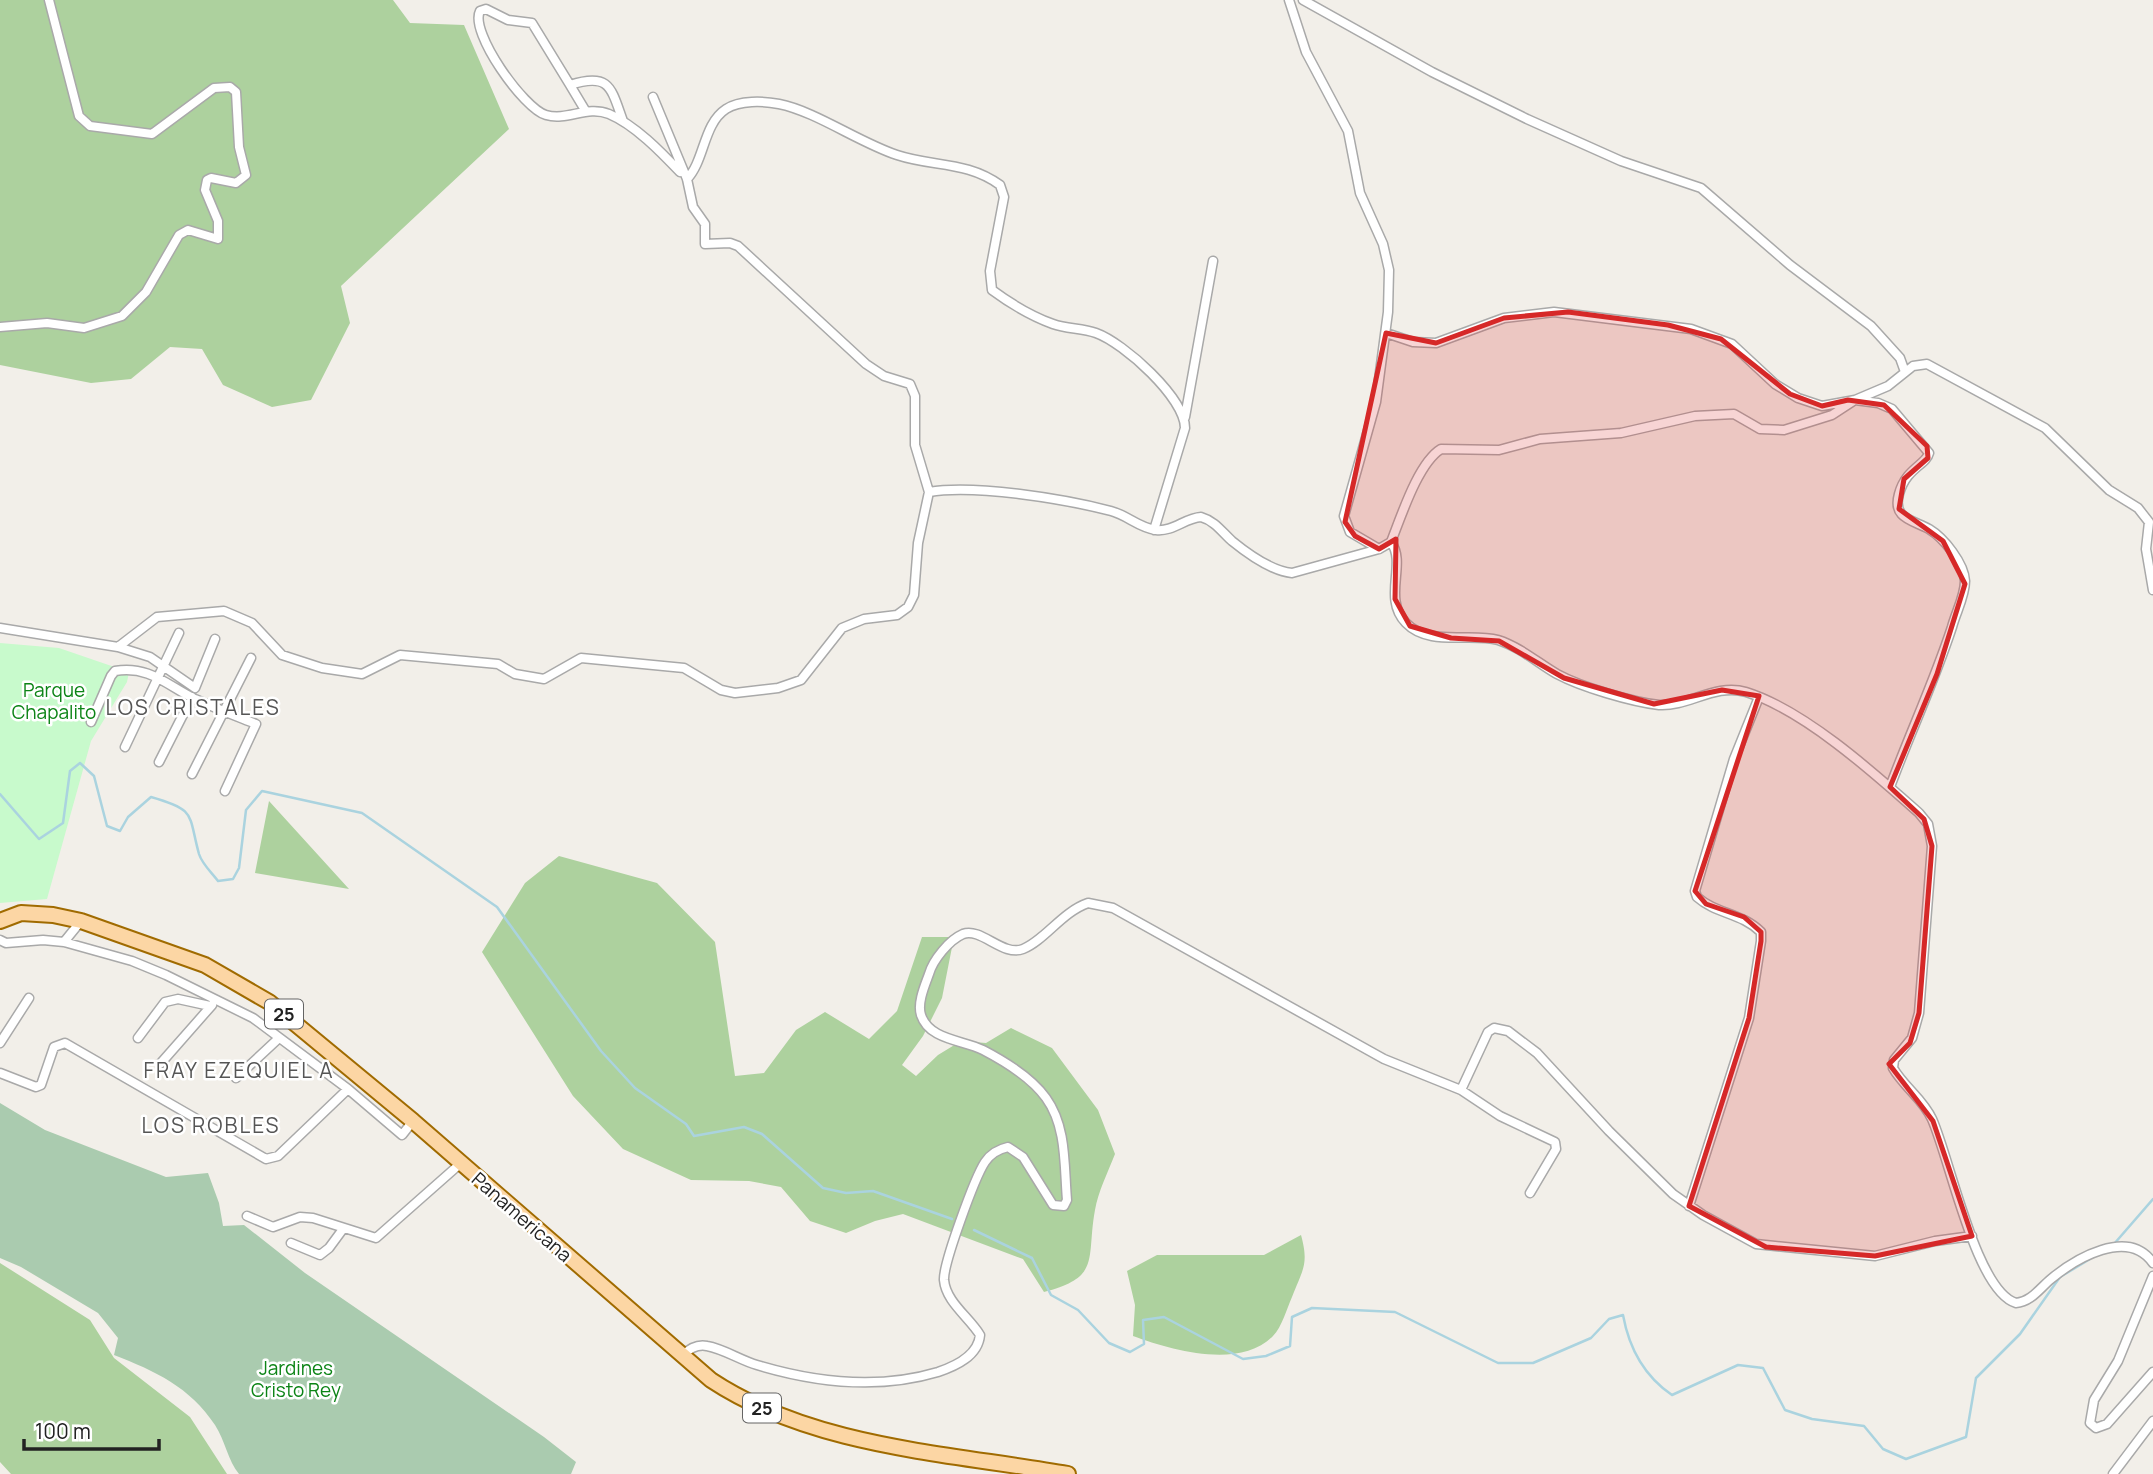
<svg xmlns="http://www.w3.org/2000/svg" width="2153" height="1474" viewBox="0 0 2153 1474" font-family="Manrope,sans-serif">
<rect width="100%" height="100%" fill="#f2efe9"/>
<path fill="#add19e" d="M0,0H393L410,23L464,25L509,129L341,286L350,323L311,400L272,407L223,385L202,349L170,347L131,379L91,383L0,365Z
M269,801L349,889L255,873Z
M559,856L657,883L715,942L735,1076L764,1073L796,1030L825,1012L869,1039L897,1011L922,937H954L942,998L923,1036L902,1065L916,1076L938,1055L961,1041L986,1043L1011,1028L1052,1048L1098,1110L1115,1154C1108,1172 1098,1192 1095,1210C1086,1259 1102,1277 1044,1292L1023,1259L903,1214L875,1221L846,1233L810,1221L781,1187L749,1181L691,1180L623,1149L573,1096L482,952L525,883Z
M1301,1235C1309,1264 1303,1269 1292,1297C1287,1308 1282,1327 1273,1336C1240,1370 1171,1350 1133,1336L1135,1305L1127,1271L1157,1255H1264Z
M0,1263L90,1320L114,1358L190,1417L227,1474H11L0,1462Z"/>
<path fill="#aacbaf" d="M0,1103L45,1130L166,1177L208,1173L219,1203L223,1226L244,1225L305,1273L544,1437L576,1462L571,1474H239C228,1461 225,1440 215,1425C190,1387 155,1371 114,1355L118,1338L98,1313L21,1267L0,1258Z"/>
<path fill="#c8facc" d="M0,643L59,648L129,672L127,682L91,741L47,899L0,903Z"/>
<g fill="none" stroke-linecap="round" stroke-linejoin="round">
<path stroke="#aad3df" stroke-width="2.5" d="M0,794L39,839L63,823L70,771L80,763L94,776L107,826L120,831L128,817L151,797C197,810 188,814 199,854C202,864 212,873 218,881L233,879L239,868L246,810L262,791L362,813L497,907L601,1051L635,1088L686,1124L694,1136L744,1127L762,1134L823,1188L846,1193L873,1191L952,1219
M974,1230L1032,1258L1051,1295L1078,1310L1109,1343L1130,1352L1144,1344L1143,1320L1164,1317L1243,1359L1266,1356L1290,1346L1292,1317L1312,1308L1395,1312L1498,1363H1533L1591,1338L1609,1319L1623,1315C1629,1348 1644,1376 1672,1395L1738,1365L1763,1368L1785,1410L1812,1419L1864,1426L1883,1449L1906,1459L1966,1437L1976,1378L2020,1334L2060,1277L2090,1259
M2114,1244L2153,1199"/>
<defs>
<path id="minor" d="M1289,0L1306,52L1348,131L1360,193L1383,244L1389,270L1388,312L1376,402L1344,516L1350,532L1379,549
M1303,0L1432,72L1527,119L1621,161L1701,188L1790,265L1871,326L1900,358L1905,372
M570,85L585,110
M653,97L687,179L693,207L705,224V244L730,243L738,246L866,364L884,376L910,384L915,396V445L929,492
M623,121C611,88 610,72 570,85L532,23L508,20L486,9L480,11C469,32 524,109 546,115C568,121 587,105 609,114C635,125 661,152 680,172
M687,179C705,160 703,124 726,109C740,100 763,101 779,104C815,111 860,143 897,155C933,167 967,161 1000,185L1004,197L990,271L992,290C1011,304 1031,316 1053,324C1067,329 1082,328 1096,333C1124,343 1185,398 1185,428L1154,530
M0,327L47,323L84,328L122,316L146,292L179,235L188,230L218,239V221L205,190L207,180L211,178L236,183L246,175L239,147L236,92L230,87L214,88L152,134L90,126L79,116L49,0
M1386,333L1413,342L1436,343L1504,318L1554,312L1691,329L1732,344L1775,384L1798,398L1822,406L1855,400L1878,403L1892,409L1929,453C1926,465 1906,468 1899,494C1892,519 1913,520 1929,529C1944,538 1964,563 1965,581C1965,596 1956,612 1952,627C1934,682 1910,733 1890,787
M1185,417L1213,261
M1391,542C1401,517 1418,463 1441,449L1499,450L1540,439L1621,433L1695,416L1734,414L1760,429L1784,430L1832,415L1855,400L1888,386L1913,366L1927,364L2045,428L2109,490L2138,508L2149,522L2146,549L2153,590
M0,628L118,647L157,617L224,611L252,623L282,655L322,668L362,674L400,655L498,664L515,674L544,679L581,658L684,668L721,690L735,693L778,688L801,680L842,628L864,619L897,615L908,607L914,595L918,543L929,492C974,484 1065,499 1111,511C1127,515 1139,528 1156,530C1173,532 1185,518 1201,517C1215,521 1222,532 1232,541C1248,554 1272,571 1292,573L1379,549L1391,542C1407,564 1382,598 1406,623C1429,647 1470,632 1498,640C1520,647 1538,663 1557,674C1581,687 1632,702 1659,705C1688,707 1715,683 1746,692C1804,710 1874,773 1919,813L1928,824L1932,846L1919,1013L1912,1038L1894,1060L1893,1068C1904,1087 1923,1099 1932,1119C1950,1159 1976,1291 2016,1303C2031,1302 2040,1288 2051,1279C2075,1259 2128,1227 2153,1263
M118,647L150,657L195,688L215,639
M91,722L111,676L115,671C149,665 168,686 195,699C215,708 236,716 256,724L225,791
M125,747L179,633
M159,762L192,697
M192,774L251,658
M0,940L6,943L43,940L64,942L132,961L166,975L253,1018L348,1089
M64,942L81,921
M138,1038L165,1002L178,999L210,1006
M0,1043L29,998
M161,1063L212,1005
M0,1073L36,1087L41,1085L54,1047L65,1043L266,1159L278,1156L348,1089L402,1135L413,1121
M236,1078L279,1038
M1461,1090L1488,1032L1494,1028L1508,1031L1537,1053L1609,1131L1673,1194L1703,1215L1756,1244L1875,1256L1935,1241L1972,1236
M1689,1206L1749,1018L1761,941V932C1742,913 1716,914 1697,897L1695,891L1734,759L1759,697
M247,1216L273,1227L300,1217L313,1218L376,1238L461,1163
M291,1243L320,1255L329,1248L343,1229
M2153,1276L2118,1361L2094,1400L2090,1423L2096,1428L2107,1424L2153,1372
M683,1355C690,1348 697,1344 707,1346C724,1349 740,1360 757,1365C817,1383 878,1390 938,1372C956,1366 978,1356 980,1335C969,1317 946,1302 944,1280C943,1264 975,1177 985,1162C991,1153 999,1149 1008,1147L1023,1157L1053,1205L1064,1206L1067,1200C1064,1166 1067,1127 1046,1098C1031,1077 1006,1062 983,1050C963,1040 929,1040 921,1015C917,1003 925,985 929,974C933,960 949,940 963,934C981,927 1003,957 1023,949C1045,940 1062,912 1088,903L1113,908L1384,1059L1461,1090L1500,1116L1555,1142L1556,1149L1530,1193
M2113,1474L2153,1421"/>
<path id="primary" d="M0,921L21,913L53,915L81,921L205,965L269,1002L413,1121L711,1380C814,1448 949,1453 1068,1474"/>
</defs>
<use href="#minor" stroke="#a9a9a9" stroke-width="11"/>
<use href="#primary" stroke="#a06b00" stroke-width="18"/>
<use href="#minor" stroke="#fff" stroke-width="8"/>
<use href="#primary" stroke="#fcd6a4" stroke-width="14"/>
</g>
<path fill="#d62828" fill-opacity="0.2" stroke="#d62828" stroke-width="5" stroke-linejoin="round" d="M1568,312L1668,325L1721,339L1790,394L1822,406L1848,400L1884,405L1927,446L1928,458L1904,479L1899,509L1943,541L1965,584L1937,674L1890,787L1924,819L1932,846L1919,1013L1910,1043L1889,1064L1933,1121L1972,1236L1875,1256L1766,1247L1689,1206L1749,1018L1761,941V932L1744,917L1706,904L1695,891L1759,696L1722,690L1654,704L1564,678L1499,641L1451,638L1410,626L1395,599L1396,539L1379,549L1355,536L1345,522L1386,333L1436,343L1504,318Z"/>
<g text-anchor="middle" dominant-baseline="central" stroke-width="5" stroke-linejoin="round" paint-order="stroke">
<g fill="#fff" stroke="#646464" stroke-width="2">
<rect x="265" y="999.5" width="38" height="29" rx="5"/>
<rect x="743" y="1393.5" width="38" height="29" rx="5"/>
</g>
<g font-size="18" font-weight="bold" fill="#222">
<text x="284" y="1014">25</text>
<text x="762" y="1408">25</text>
</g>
<g font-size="19" fill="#0c8416" stroke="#fff">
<text x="54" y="690">Parque<tspan x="54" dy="22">Chapalito</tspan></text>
<text x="296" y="1368">Jardines<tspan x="296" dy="22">Cristo Rey</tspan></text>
</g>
<g font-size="19" fill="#222" stroke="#fff">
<text transform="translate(522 1217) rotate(41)">Panamericana</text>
</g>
<g font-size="21" letter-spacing="2" fill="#555" stroke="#fff">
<text x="193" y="707">LOS CRISTALES</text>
<text x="239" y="1070">FRAY EZEQUIEL A</text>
<text x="211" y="1125">LOS ROBLES</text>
</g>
</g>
<path d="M24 1439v10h135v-10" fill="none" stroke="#222222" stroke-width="3.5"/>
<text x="35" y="1439" font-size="21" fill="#222222" stroke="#ffffff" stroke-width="5" paint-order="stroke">100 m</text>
</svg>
